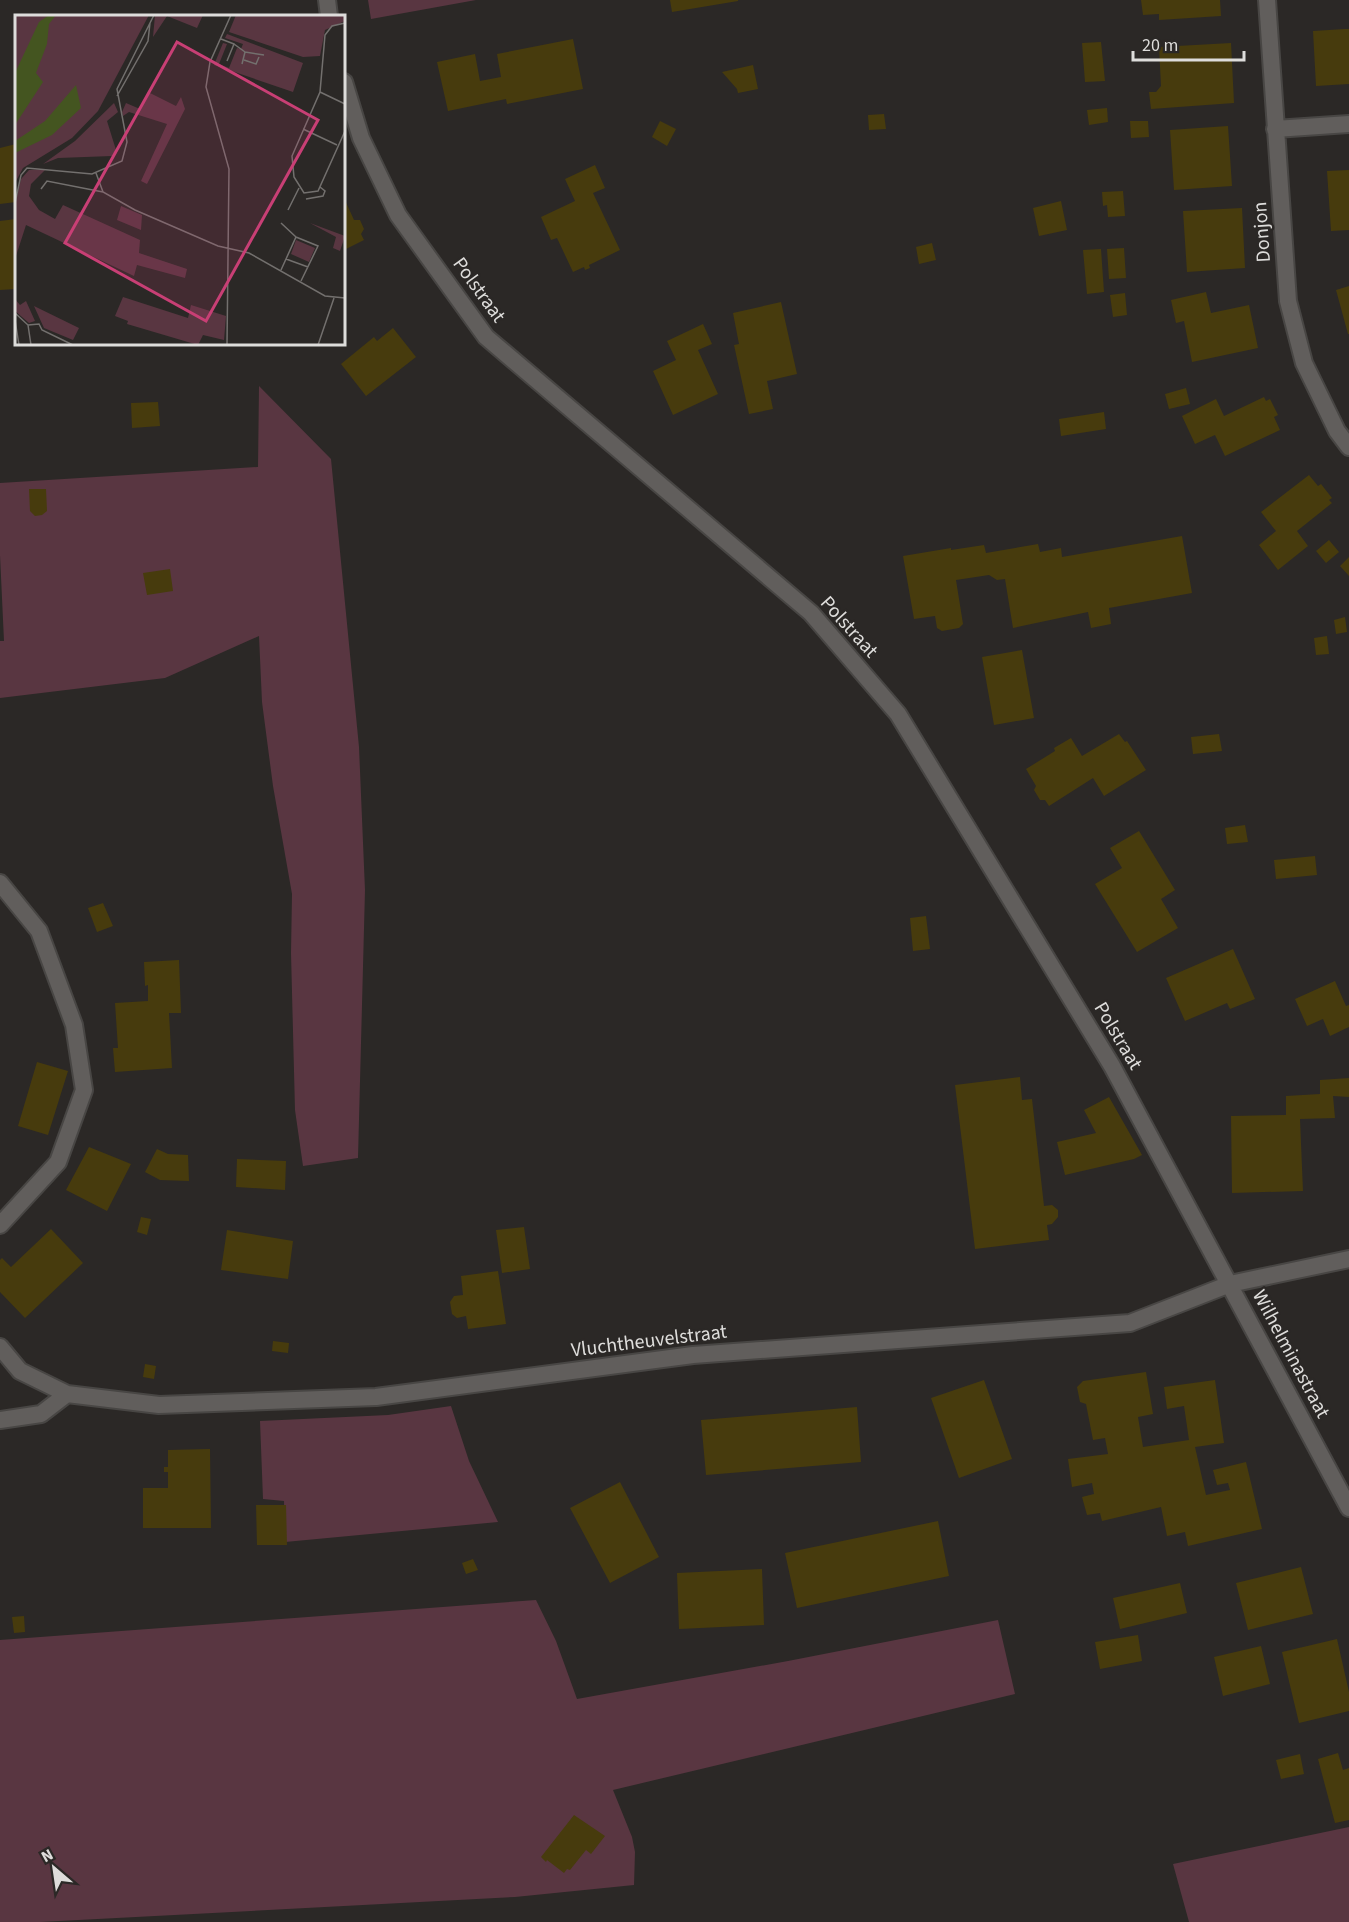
<svg xmlns="http://www.w3.org/2000/svg" width="1349" height="1922" viewBox="0 0 1349 1922" font-family="'Source Sans 3',sans-serif">
<rect width="100%" height="100%" fill="#2b2826"/>
<path fill="#593641" d="M368,0H476L371,19Z
M259,386L331,459L359,747L365,890L358,1158L303,1166L295,1110L291,953L292,894L273,786L262,702L259,636L165,678L0,698V641H4L0,555V483L258,467Z
M451,1406L469,1461L498,1522L285,1542L284,1501L263,1499L260,1421L388,1415Z
M536,1600L556,1641L577,1699L788,1661L998,1620L1015,1694L613,1790L632,1837L635,1852L634,1885L515,1897L40,1922H0V1640Z
M1349,1827V1922H1189L1173,1864Z"/>
<path fill="#473b0d" d="M670,0H738V1L672,12Z
M1141,0H1220L1221,16L1159,20V14L1143,15Z
M1345,29H1349V84L1316,86L1313,31Z
M573,39L583,89L507,104L506,99L448,111L437,62L475,54L480,81L501,77L497,54Z
M1101,42L1105,81L1085,82L1082,43Z
M1231,43L1234,103L1151,109L1149,92H1156L1161,86L1159,47Z
M753,65L758,89L738,93L737,89L722,72Z
M1107,108L1108,122L1089,125L1087,110Z
M884,114L886,129L869,130L868,115Z
M660,121L676,129L667,146L652,137Z
M1130,121H1148L1149,137L1131,138Z
M1228,126L1232,186L1174,190L1170,130Z
M16,144V202L0,204V148Z
M595,165L605,188L593,193L620,250L589,265L590,268L585,270L584,267L573,272L557,238L551,240L541,217L575,201L565,179Z
M1349,170V230L1331,231L1327,171Z
M1123,191L1125,216L1108,217L1107,205L1103,206L1102,192Z
M344,198L354,220H360L364,229L361,234L364,240L344,250Z
M1061,201L1067,230L1039,236L1033,208Z
M1242,208L1245,268L1187,272L1183,211Z
M16,219V289L0,290V221Z
M932,243L936,260L919,264L916,247Z
M1124,248L1126,278L1109,279L1107,249Z
M1101,249L1104,292L1087,294L1083,250Z
M1349,286V334H1348L1336,290Z
M1206,292L1211,313L1249,305L1258,348L1192,362L1184,321L1176,323L1171,300Z
M1125,293L1127,315L1113,317L1110,295Z
M781,302L797,374L767,381L773,409L749,414L734,345L739,344L733,313Z
M703,324L712,344L698,350L718,394L673,415L653,371L676,360L667,341Z
M393,328L416,357L366,396L341,364L374,337L377,341Z
M1186,388L1190,404L1169,409L1165,394Z
M1264,397L1266,401L1270,399L1278,415L1274,417L1280,430L1225,456L1215,435L1195,444L1182,416L1216,399L1224,416Z
M158,402L160,426L132,428L131,403Z
M1104,412L1106,429L1061,436L1059,419Z
M1309,475L1318,486L1321,484L1332,498L1329,500L1332,503L1297,531L1308,546L1278,570L1259,545L1276,531L1261,512Z
M29,489H46L47,511L42,515L35,516L30,511Z
M1182,536L1192,593L1109,608L1111,624L1091,628L1088,612L1013,628L1005,579L997,580L989,575L956,580L963,624L959,628L942,631L937,628L935,616L914,619L903,556L951,548V550L984,545L986,553L1038,544L1040,552L1061,548L1062,557Z
M1329,540L1339,552L1326,563L1316,551Z
M1349,557V576L1340,566Z
M170,569L173,591L147,595L143,573Z
M1345,617L1347,632L1336,634L1334,620Z
M1327,636L1329,654L1316,655L1314,638Z
M1022,650L1034,718L994,725L982,657Z
M1119,734L1125,742L1127,741L1146,770L1104,796L1093,778L1049,806L1045,800H1040L1034,790L1036,786L1026,769L1055,751L1054,748L1071,738L1082,756Z
M1219,734L1222,751L1193,754L1191,737Z
M1245,825L1248,842L1227,844L1225,828Z
M1139,831L1175,890L1161,899L1178,928L1137,952L1095,884L1122,868L1110,848Z
M1315,856L1317,875L1276,879L1274,860Z
M103,903L113,926L97,932L88,908Z
M926,916L930,949L913,951L910,918Z
M1233,949L1255,999L1230,1009L1227,1003L1185,1021L1166,978Z
M179,960L181,1013H169L172,1068L115,1072L113,1048H118L115,1003L148,1001V985L145,986L144,962Z
M1335,981L1346,1006L1349,1005V1027L1330,1036L1323,1019L1307,1026L1295,999Z
M37,1062L68,1071L48,1135L18,1126Z
M1020,1077L1022,1100L1032,1099L1044,1206L1052,1205L1058,1210V1217L1052,1224L1047,1225L1049,1240L975,1249L955,1085Z
M1349,1078V1097L1333,1096L1335,1118L1300,1119L1303,1191L1232,1193L1231,1116L1286,1115V1096L1320,1094V1080Z
M1109,1097L1142,1155L1134,1159L1065,1175L1057,1142L1096,1133L1084,1110Z
M89,1147L131,1164L107,1211L66,1190Z
M157,1149L168,1154L188,1155L189,1181L160,1180L145,1172Z
M237,1159L286,1161L285,1190L236,1187Z
M141,1217L151,1219L147,1235L137,1232Z
M524,1227L530,1269L502,1273L496,1230Z
M51,1229L83,1263L25,1318L0,1292V1260L2,1258L11,1267Z
M227,1230L293,1241L288,1279L221,1270Z
M498,1271L506,1324L468,1329L466,1316L457,1318L452,1314L450,1302L454,1296L463,1295L461,1276Z
M273,1341L289,1343L288,1353L272,1351Z
M145,1364L156,1366L154,1379L143,1377Z
M1146,1372L1153,1414L1138,1417L1143,1447L1189,1440L1184,1406L1167,1409L1164,1387L1215,1380L1224,1443L1195,1447L1206,1495L1230,1490L1228,1483L1217,1485L1213,1470L1246,1462L1262,1529L1188,1546L1185,1532L1167,1536L1161,1507L1102,1521L1100,1513L1087,1515L1082,1497L1094,1494L1092,1483L1072,1487L1068,1459L1108,1454L1105,1438L1093,1440L1086,1404L1080,1402L1077,1387L1083,1381Z
M984,1380L1012,1459L959,1478L931,1398Z
M857,1407L861,1462L706,1475L701,1420Z
M210,1449L211,1528H143V1488H168V1472H164V1467H168V1450Z
M620,1482L659,1557L610,1583L570,1508Z
M256,1505H286L287,1545H257Z
M938,1521L949,1576L797,1608L785,1553Z
M473,1559L478,1570L466,1574L462,1563Z
M1301,1567L1313,1614L1248,1630L1236,1583Z
M762,1569L764,1625L679,1629L677,1573Z
M1180,1583L1187,1613L1120,1629L1113,1598Z
M24,1616L25,1632L14,1633L12,1617Z
M1138,1635L1142,1661L1100,1669L1095,1642Z
M1337,1639L1349,1692V1711L1299,1723L1282,1652Z
M1261,1646L1270,1684L1223,1696L1214,1657Z
M1338,1753L1343,1770L1349,1768V1820L1335,1823L1318,1759Z
M1300,1754L1304,1774L1281,1779L1276,1760Z
M574,1815L605,1836L591,1854L586,1850L570,1870L567,1869L564,1873L547,1860L546,1862L541,1857Z"/>
<g fill="none" stroke-linecap="round" stroke-linejoin="round">
<defs>
<path id="minor" d="M327,0L329,16
M1267,0L1288,301L1304,363L1337,431L1349,447
M344,82L361,138L398,215L486,337L811,613L898,714L1112,1066L1349,1508
M1275,129L1349,124
M0,883L39,931L74,1025L84,1090L58,1162L0,1225
M0,1347L20,1371L67,1394L159,1405L376,1397L693,1355L1130,1323L1230,1284L1349,1259
M0,1420L41,1414L67,1394"/>
</defs>
<use href="#minor" stroke="#484644" stroke-width="20"/>
<use href="#minor" stroke="#615e5c" stroke-width="16"/>
</g>
<g text-anchor="middle" dominant-baseline="central" stroke-width="4.5" stroke-linejoin="round" paint-order="stroke">
<g font-size="20" fill="#dedddb" stroke="#2b2826">
<text transform="translate(1262 232) rotate(-94)">Donjon</text>
<text transform="translate(479 290) rotate(54)">Polstraat</text>
<text transform="translate(849 627) rotate(48)">Polstraat</text>
<text transform="translate(1118 1036) rotate(59)">Polstraat</text>
<text transform="translate(649 1341) rotate(-7)">Vluchtheuvelstraat</text>
<text transform="translate(1291 1354) rotate(62)">Wilhelminastraat</text>
</g>
</g>
<g transform="translate(15 15)">
<rect width="330" height="330" fill="#2b2826"/>
<path d="M0,0H134L83,96L57,123L8,153L0,168ZM140,0H188L182,13L152,1L138,22ZM221,0H330V6L310,15L305,41L288,42L214,17ZM212,19L288,48L278,77L199,50L208,28L212,29L204,49L214,53L222,33L226,34L228,29L210,23ZM133,77L161,91L166,82L170,94L132,169L126,166L152,109L114,97L108,101L107,97L111,88L125,94ZM99,88L103,97L92,106L101,135L97,141L43,143L28,149L60,126ZM31,154L16,169L14,181L24,195L40,204L48,190L125,225L124,238L172,254L170,263L122,250L119,261L11,210L0,244V190L6,164L14,155ZM106,191L127,200L126,215L102,205ZM295,208L330,221L325,236L318,233L321,222ZM281,225L300,233L294,247L276,239ZM108,282L173,303L176,290L211,301L209,325L188,320L183,330L112,309L113,306L100,301ZM0,284L5,290L11,286L20,306L14,308L0,296ZM19,291L64,313L58,325L29,313Z" fill="#593641"/>
<path d="M34,0H41L34,9L32,29L21,58L28,67L0,110V58L24,7ZM61,70L66,93L37,120L0,138V126L30,106Z" fill="#445520"/>
<path fill="none" stroke="#73706e" stroke-width="1.5" d="M330,8L317,11L310,20L305,77L277,141L279,162L289,178L303,176L330,116M206,24L219,29L212,46M219,29L230,37L227,49M230,37L249,40M229,45L241,49L244,42M305,77L330,89M102,81L133,26L135,8M288,114L322,130M81,158L88,177L120,195L203,231L234,238L310,281L330,283M26,174L32,166L88,177M291,184L308,181L310,176L305,172M0,188L6,160L12,153L77,159L107,146L112,127L102,74L139,0M273,195L284,173M266,208L281,222M271,244L293,252M266,255L281,222L303,231L286,266M0,298L13,310L16,330M0,305L4,330M13,310L24,309L27,315L58,330M212,330L214,154L191,72L195,47L216,0M303,330L319,283"/>
<path fill="#c83f75" fill-opacity="0.15" stroke="#c83f75" stroke-width="3" d="M162,27L303,105L191,306L50,228Z"/>
<rect width="330" height="330" fill="none" stroke="#dedddb" stroke-width="3"/>
</g>
<g transform="translate(54 1868) rotate(331)" stroke="#2b2826" stroke-width="4.5" paint-order="stroke">
<path d="M0-4.5L10 22L0 15L-10 22Z" fill="#dedddb"/>
<text y="-9" font-size="16" font-weight="bold" text-anchor="middle" fill="#dedddb">N</text>
</g>
<path d="M1133 51v9h111v-9" fill="none" stroke="#dedddb" stroke-width="3"/>
<text x="1142" y="51" font-size="18" fill="#dedddb" stroke="#2b2826" stroke-width="4.5" paint-order="stroke">20 m</text>
</svg>
